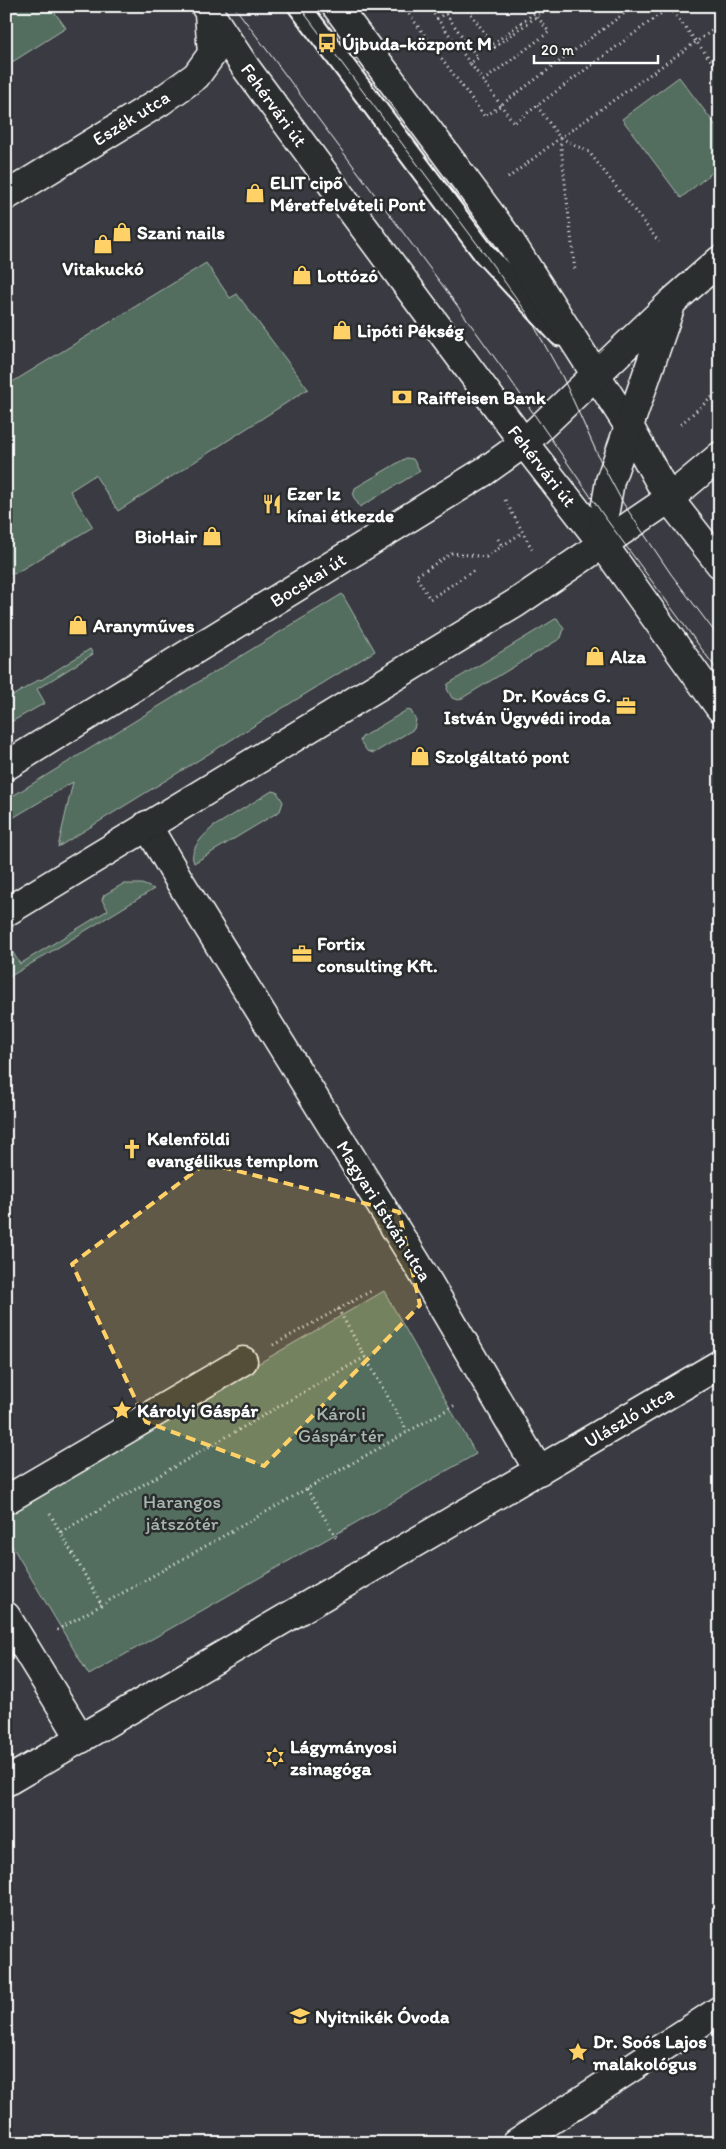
<svg xmlns="http://www.w3.org/2000/svg" width="726" height="2149" viewBox="0 0 726 2149" font-family="Itim,sans-serif">
<rect width="100%" height="100%" fill="#3a3b42"/>
<filter id="ink" filterUnits="userSpaceOnUse"><feTurbulence type="fractalNoise" baseFrequency=".02" numOctaves="2"/><feDisplacementMap in="SourceGraphic" scale="10" xChannelSelector="R" yChannelSelector="G"/><feConvolveMatrix kernelMatrix="1 2 1 2 8 2 1 2 1" color-interpolation-filters="sRGB"/></filter>
<g filter="url(#ink)">
<path fill="#536e5e" stroke="#a9b6ae" d="M6,6H50L66,28L6,66Z
M679,77L720,131V166L681,198L622,119Z
M206,263L230,298L237,294L308,389L118,511L95,475L70,491L93,527L14,574L6,571V386Z
M406,458L413,459L420,471L360,507L353,496L355,488Z
M342,594L375,651L58,847L73,782L6,822V800Z
M557,618L564,629L561,638L459,700L452,698L447,689L448,684Z
M90,649L93,654L37,689L45,703L11,722L6,714V700L40,679L41,680Z
M407,710L411,711L416,720L414,729L374,753L367,751L360,741L362,737Z
M272,791L277,792L283,802L280,811L194,863C188,850 203,836 213,827Z
M123,884H142L154,889L6,979V955L12,951L20,964L108,910L102,900L104,895Z
M384,1291L476,1454L89,1675L6,1536V1514L171,1414Z"/>
<g fill="none" stroke-linecap="round" stroke-linejoin="round">
<defs>
<path id="lane" d="M299,6L484,253L560,335"/>
<path id="street" d="M205,6L246,68L420,303L524,443L602,543
M336,6L508,238L630,428L669,499
M6,196L161,101L196,76L212,54L209,13
M147,825L179,880L418,1265L539,1471
M6,1500L243,1361
M6,1616L81,1739
M6,1782L720,1364
M516,2143L720,2010"/>
<path id="secondary" d="M669,499L720,564
M602,543L604,516L610,481L671,305
M602,543L720,708
M6,766L485,471L524,443L672,302L720,260
M6,912L516,603L669,499L720,456"/>
</defs>
<use href="#lane" stroke="#fff" stroke-width="25"/>
<use href="#street" stroke="#fff" stroke-width="31"/>
<use href="#secondary" stroke="#fff" stroke-width="31"/>
<path stroke="#fff" stroke-width="3" stroke-dasharray="1 4" stroke-linecap="butt" d="M403,6L485,117L634,6
M428,6L470,63
M440,6L478,58L470,63L514,123L671,6
M465,6L495,47L551,6
M670,8L720,72
M437,19L454,6
M493,44L544,6
M483,81L549,32L537,16
M537,106L560,138L575,271
M561,138L589,152L659,242
M508,178L560,138L720,25
M681,424L720,390
M505,500L532,549
M498,539L502,546
M473,571L430,599L416,576L452,553L486,557L523,532
M338,1309L407,1431
M273,1345L373,1290
M307,1489L338,1540
M50,1514L102,1605
M61,1532L365,1357
M57,1630L457,1404"/>
<use href="#lane" stroke="#2a2d2e" stroke-width="21"/>
<use href="#street" stroke="#2a2d2e" stroke-width="28"/>
<use href="#secondary" stroke="#2a2d2e" stroke-width="28"/>
<path stroke="#fff" stroke-width="1" d="M234,6L443,286L505,372L604,516L720,674
M299,6L484,253L527,313L563,378L601,462L623,503L671,574L720,639"/>
</g>
</g>
<path fill="#ffd166" fill-opacity="0.2" stroke="#ffd166" stroke-width="4" stroke-dasharray="10 6" stroke-linejoin="round" d="M206,1163L399,1212L420,1305L264,1466L146,1422L72,1264Z"/>
<defs>
<symbol id="bus-bare" viewBox="-9 -9 18 18"><path d="M-5-6H5V4H4V6H2V4H-2V6H-4V4H-5ZM-3.5-4V0h7V-4ZM-3.5 1.2v1.5H-2V1.2ZM2 1.2v1.5H3.5V1.2Z" fill="#ffd166" stroke="#2a2d2e" stroke-width="2.5" paint-order="stroke"/></symbol>
<symbol id="shop-bare" viewBox="-9 -9 18 18"><path d="M-5-2.5h2.3a2.7 3.5 0 0 1 5.4 0H5L5.5 6h-11ZM-1.5-2.5h3a1.5 2.3 0 0 0-3 0Z" fill="#ffd166" stroke="#2a2d2e" stroke-width="2.5" paint-order="stroke"/></symbol>
<symbol id="bank-bare" viewBox="-9 -9 18 18"><path d="M-6-4H6V4H-6ZM0-2.3a2.3 2.3 0 1 0 0 4.6a2.3 2.3 0 1 0 0-4.6Z" fill="#ffd166" stroke="#2a2d2e" stroke-width="2.5" paint-order="stroke"/></symbol>
<symbol id="restaurant-bare" viewBox="-9 -9 18 18"><path d="M-5-6h1v4h1v-4h1v4h1v-4h1v5L-1.5 .5V6h-2V.5L-5-1ZM5-6V6H3V1.5H1.5Q1.5-4 5-6Z" fill="#ffd166" stroke="#2a2d2e" stroke-width="2.5" paint-order="stroke"/></symbol>
<symbol id="office-bare" viewBox="-9 -9 18 18"><path d="M-6-3h4V-5.5h4V-3h4V5H-6ZM-1-4.5V-3h2v-1.5ZM-6 0V1H6V0Z" fill="#ffd166" stroke="#2a2d2e" stroke-width="2.5" paint-order="stroke"/></symbol>
<symbol id="church-bare" viewBox="-9 -9 18 18"><path d="M-1.2-6h2.4v3.5h3.3v2.4h-3.3V6h-2.4V-.1h-3.3v-2.4h3.3Z" fill="#ffd166" stroke="#2a2d2e" stroke-width="2.5" paint-order="stroke"/></symbol>
<symbol id="sight-bare" viewBox="-9 -9 18 18"><path d="M0-6L1.8-2.2L6-1.7L2.9 1.2L3.7 5.4L0 3.3L-3.7 5.4L-2.9 1.2L-6-1.7L-1.8-2.2Z" fill="#ffd166" stroke="#2a2d2e" stroke-width="2.5" paint-order="stroke"/></symbol>
<symbol id="synagogue-bare" viewBox="-9 -9 18 18"><path d="M0-6.5L5.6 3.2H-5.6ZM0 6.5L5.6-3.2H-5.6Z" fill="#ffd166" stroke="#2a2d2e" stroke-width="2.5" paint-order="stroke"/></symbol>
<symbol id="school-bare" viewBox="-9 -9 18 18"><path d="M0-5L7-2L0 1L-7-2ZM-4 1L0 2.5L4 1V4Q0 6-4 4Z" fill="#ffd166" stroke="#2a2d2e" stroke-width="2.5" paint-order="stroke"/></symbol>
</defs>
<g fill-rule="evenodd">
<use href="#bus-bare" x="313" y="29" width="28" height="28"/>
<use href="#shop-bare" x="241" y="179" width="28" height="28"/>
<use href="#shop-bare" x="108" y="218" width="28" height="28"/>
<use href="#shop-bare" x="89" y="230" width="28" height="28"/>
<use href="#shop-bare" x="288" y="261" width="28" height="28"/>
<use href="#shop-bare" x="328" y="316" width="28" height="28"/>
<use href="#bank-bare" x="388" y="383" width="28" height="28"/>
<use href="#restaurant-bare" x="258" y="490" width="28" height="28"/>
<use href="#shop-bare" x="198" y="522" width="28" height="28"/>
<use href="#shop-bare" x="64" y="611" width="28" height="28"/>
<use href="#shop-bare" x="581" y="642" width="28" height="28"/>
<use href="#office-bare" x="612" y="692" width="28" height="28"/>
<use href="#shop-bare" x="406" y="742" width="28" height="28"/>
<use href="#office-bare" x="288" y="940" width="28" height="28"/>
<use href="#church-bare" x="118" y="1135" width="28" height="28"/>
<use href="#sight-bare" x="108" y="1396" width="28" height="28"/>
<use href="#synagogue-bare" x="261" y="1743" width="28" height="28"/>
<use href="#school-bare" x="286" y="2002" width="28" height="28"/>
<use href="#sight-bare" x="564" y="2038" width="28" height="28"/>
</g>
<g text-anchor="middle" dominant-baseline="central" stroke-width="5" stroke-linejoin="round" paint-order="stroke">
<g font-size="19" font-weight="bold" fill="#fff" stroke="#2a2d2e" text-anchor="start">
<text x="342" y="43">Újbuda-központ M</text>
<text x="270" y="182">ELIT cipő<tspan x="270" dy="22">Méretfelvételi Pont</tspan></text>
<text x="137" y="232">Szani nails</text>
<text x="103" y="268" text-anchor="middle">Vitakuckó</text>
<text x="317" y="275">Lottózó</text>
<text x="357" y="330">Lipóti Pékség</text>
<text x="417" y="397">Raiffeisen Bank</text>
<text x="287" y="493">Ezer Iz<tspan x="287" dy="22">kínai étkezde</tspan></text>
<text x="197" y="536" text-anchor="end">BioHair</text>
<text x="93" y="625">Aranyműves</text>
<text x="610" y="656">Alza</text>
<text x="611" y="695" text-anchor="end">Dr. Kovács G.<tspan x="611" dy="22">István Ügyvédi iroda</tspan></text>
<text x="435" y="756">Szolgáltató pont</text>
<text x="317" y="943">Fortix<tspan x="317" dy="22">consulting Kft.</tspan></text>
<text x="147" y="1138">Kelenföldi<tspan x="147" dy="22">evangélikus templom</tspan></text>
<text x="137" y="1410">Károlyi Gáspár</text>
<text x="290" y="1746">Lágymányosi<tspan x="290" dy="22">zsinagóga</tspan></text>
<text x="315" y="2016">Nyitnikék Óvoda</text>
<text x="593" y="2041">Dr. Soós Lajos<tspan x="593" dy="22">malakológus</tspan></text>
</g>
<g font-size="19" fill="#fff" stroke="#2a2d2e">
<text transform="translate(274 105) rotate(54)">Fehérvári út</text>
<text transform="translate(131 118) rotate(-32)">Eszék utca</text>
<text transform="translate(542 466) rotate(52)">Fehérvári út</text>
<text transform="translate(308 580) rotate(-32)">Bocskai út</text>
<text transform="translate(384 1211) rotate(58)">Magyari István utca</text>
<text transform="translate(629 1417) rotate(-31)">Ulászló utca</text>
</g>
<g font-size="19" fill="#a9b6ae" stroke="#2a2d2e">
<text x="341" y="1413">Károli<tspan x="341" dy="22">Gáspár tér</tspan></text>
<text x="182" y="1501">Harangos<tspan x="182" dy="22">játszótér</tspan></text>
</g>
</g>
<rect width="726" height="2149" fill="none" stroke="#2a2d2e" stroke-width="25"/>
<rect x="12" y="12" width="701" height="2124" fill="none" stroke="#fff" stroke-width="2" filter="url(#ink)"/>
<path d="M534 55v8h124v-8" fill="none" stroke="#ffffff" stroke-width="2.5"/>
<text x="541" y="55" font-size="15" fill="#ffffff" stroke="#2a2d2e" stroke-width="4" paint-order="stroke">20 m</text>
</svg>
